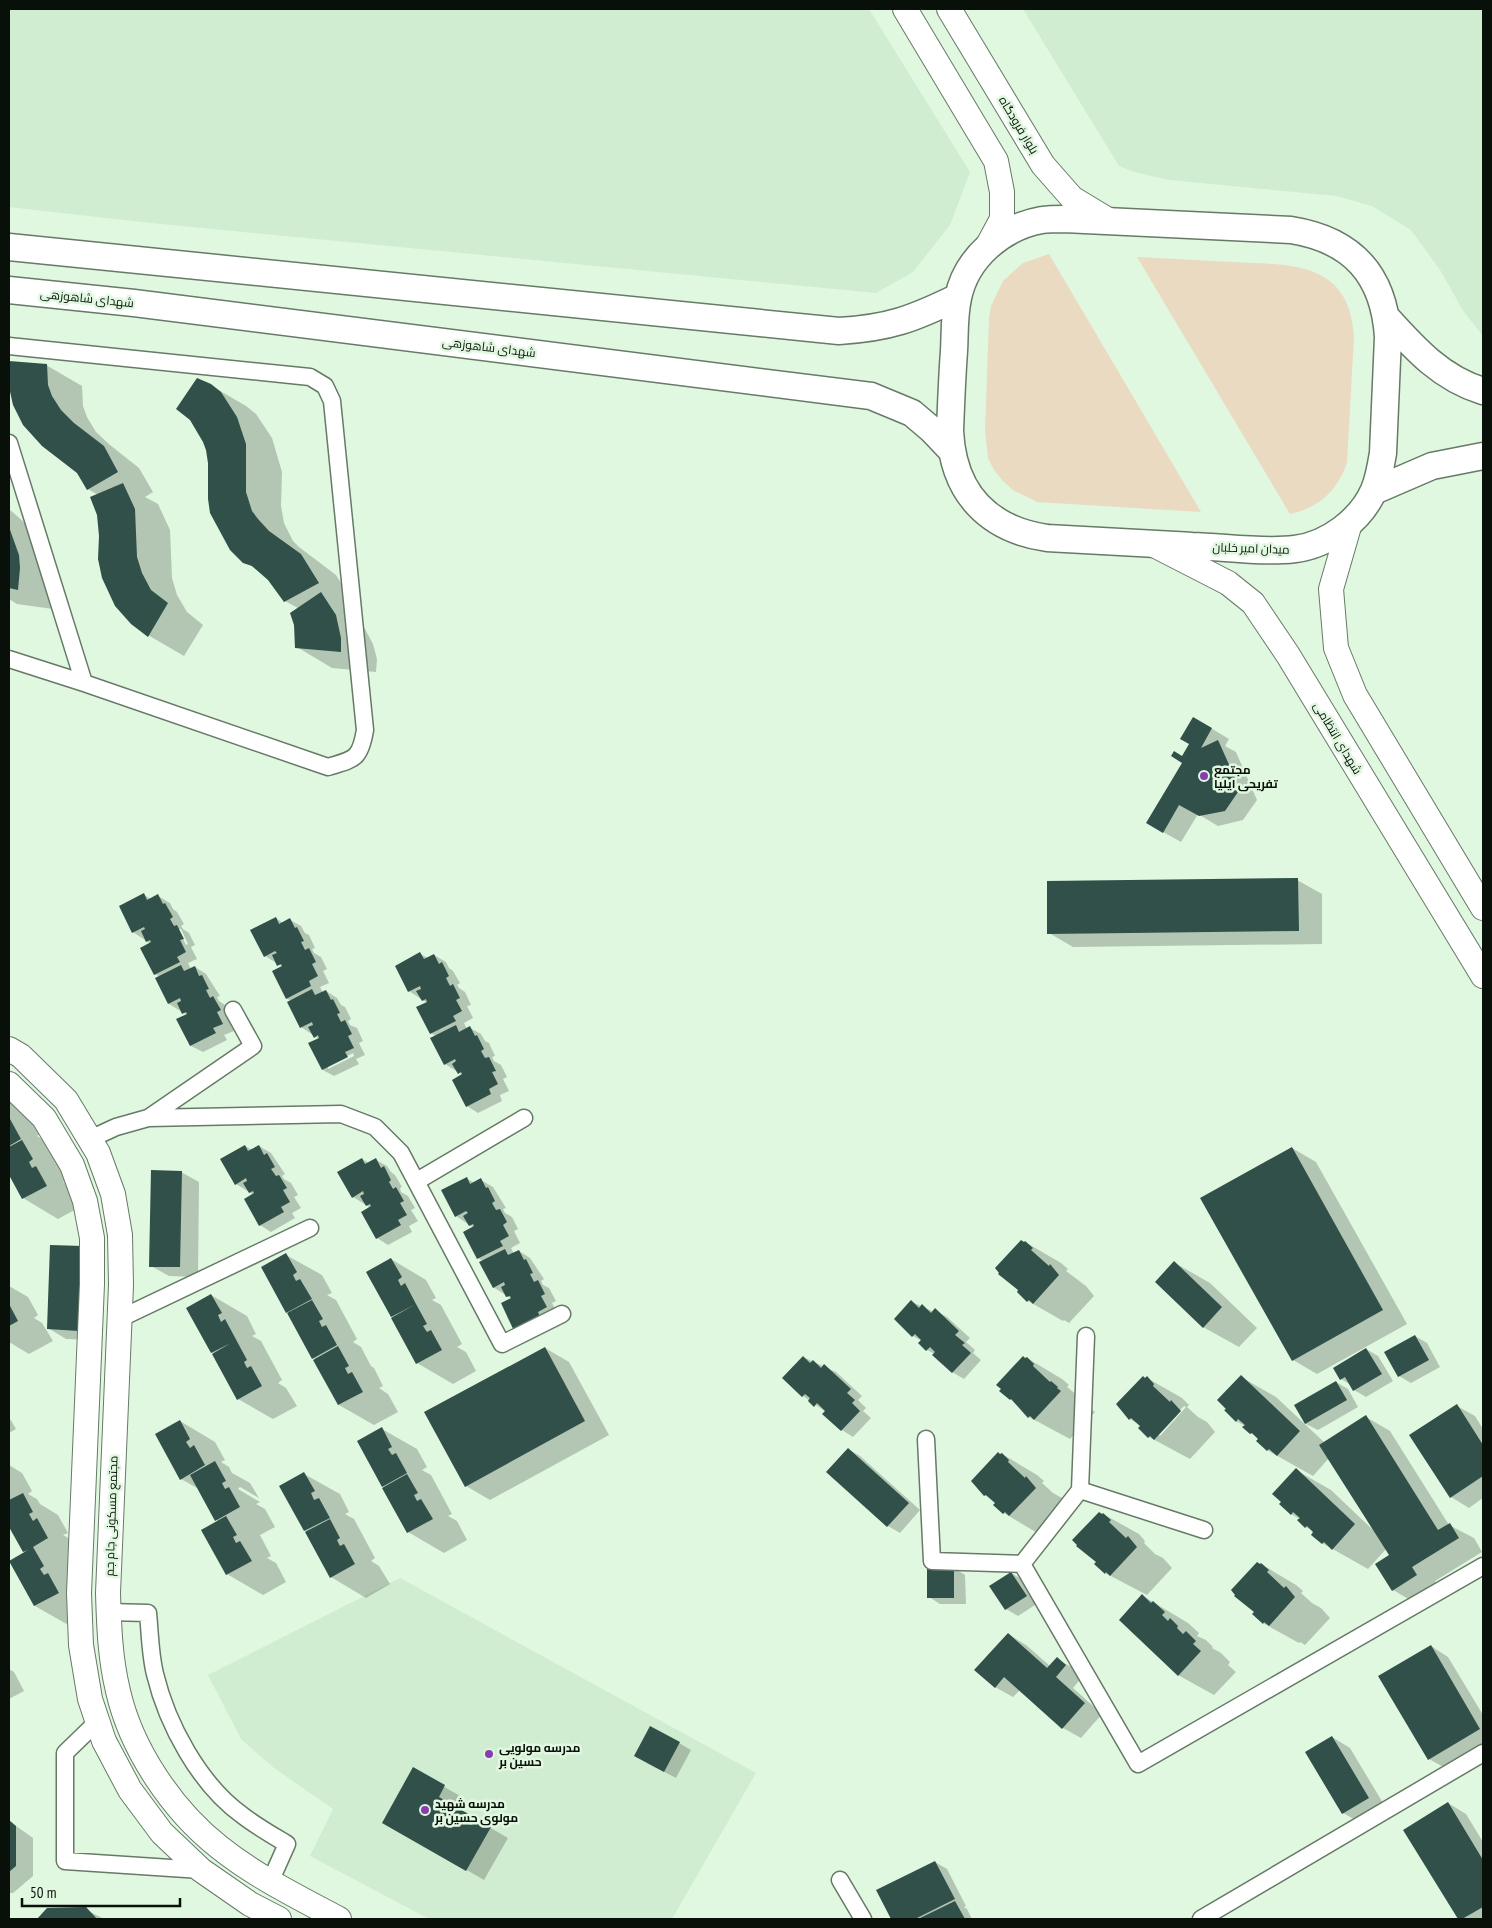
<svg xmlns="http://www.w3.org/2000/svg" width="1492" height="1928" viewBox="0 0 1492 1928" font-family="'PT Sans Narrow',Cairo,sans-serif">
<rect width="100%" height="100%" fill="#e0f7e0"/>
<path fill="#d1edd1" d="M9,9H869L970,172L950,225L913,272L876,293L151,223L9,207Z
M1023,9H1483V336L1464,312L1440,270L1411,230L1372,206L1336,196L1169,180L1134,172L1119,166Z
M400,1578L756,1773L672,1919H429L310,1856L333,1809L274,1768L241,1739L208,1675Z"/>
<path fill="#eadac2" d="M1049,254L1201,512L1037,502L1013,490L1003,481L994,470L988,458L985,431L989,319L991,306L1003,281L1023,263Z
M1137,257C1169,259 1201,260 1233,262C1291,265 1350,261 1354,337L1347,463C1337,491 1319,508 1290,514Z"/>
<path fill="#0003" fill-rule="evenodd" d="M46,365L82,386L83,406L87,417L96,432L110,445L139,468L153,492L145,497L158,504L170,530L172,578L177,595L187,612L203,625L184,656L141,631L98,495L88,489L78,472L43,445Z
M210,385L246,406L256,414L272,438L282,472L281,506L284,523L293,541L299,547L336,575L354,604L357,614L373,644L377,659L376,672L332,668L297,647L298,608L285,601L269,579L235,554Z
M9,509L26,524L53,609L17,604L9,599Z
M1194,718L1229,739L1225,746L1236,752L1257,800L1243,820L1218,826L1198,814L1181,842L1147,823L1183,762V758L1191,744Z
M1297,880L1322,894V944L1073,947L1049,933Z
M144,895L151,899L158,896L170,903L173,909L177,912L184,924L181,926L183,929L189,933L195,945L191,947L197,959L188,963L191,969L195,967L206,974L220,996L217,997L219,1001L225,1005L232,1017L228,1019L234,1031L224,1035L227,1040L203,1052L191,1046L178,1020L187,1015L169,1004L157,978L160,977L155,974L151,944L133,932ZM178,929H181L188,944L186,945Z
M276,918L283,923L290,920L301,926L305,933L309,935L315,948L312,949L314,953L321,957L327,969L323,971L329,983L320,987L323,993L326,991L337,998L341,1005L345,1007L351,1019L348,1021L350,1025L357,1028L363,1041L359,1043L365,1055L356,1059L359,1064L334,1076L323,1070L319,1039L301,1027L291,1001L286,998L283,967L265,956ZM353,1053L354,1056L328,1069V1066Z
M420,954L428,958L434,955L446,962L449,968L453,971L460,983L457,985L459,988L465,992L471,1005L467,1006L473,1018L464,1023L467,1029L470,1028L481,1034L485,1041L489,1043L495,1056L492,1057L494,1061L501,1065L507,1077L503,1079L509,1091L500,1095L502,1101L478,1113L467,1106L463,1075L445,1064L437,1037L431,1033L427,1003L409,991Z
M9,1102L32,1115L42,1133L37,1136L46,1141L67,1180L63,1182L72,1187L82,1206L58,1219L23,1198L9,1173Z
M245,1146L252,1150L259,1146L271,1153L285,1174L282,1176L284,1179L291,1183L298,1195L294,1197L301,1208L292,1213L295,1218L271,1232L260,1225L254,1195L236,1184Z
M1292,1148L1316,1162L1407,1324L1317,1374L1293,1360Z
M362,1159L369,1163L376,1160L387,1166L391,1172L395,1175L402,1187L400,1188L401,1192L408,1196L415,1208L411,1210L418,1221L409,1226L412,1232L388,1245L377,1238L371,1208L353,1197Z
M181,1172L199,1182L198,1277L169,1276L151,1266Z
M467,1179L475,1183L481,1180L493,1187L506,1208L503,1209L505,1213L512,1217L518,1229L514,1231L520,1243L511,1248L514,1254L519,1251L530,1258L544,1279L541,1281L543,1285L549,1288L556,1301L552,1303L558,1314L551,1324L493,1287L483,1261L478,1258L474,1228L456,1216Z
M1025,1242L1061,1263L1068,1269L1066,1271L1086,1286L1094,1296L1069,1323L1064,1320L1063,1321L1028,1301Z
M52,1246L97,1340L66,1339L48,1328Z
M286,1255L322,1275L332,1293L327,1295L336,1300L357,1339L353,1342L361,1347L371,1366L374,1368L383,1386L379,1388L388,1394L398,1412L374,1425L339,1405L316,1360L313,1358L263,1267Z
M391,1259L426,1280L436,1298L432,1300L441,1305L462,1344L457,1347L466,1352L476,1371L453,1384L417,1363L367,1272Z
M1175,1263L1210,1283L1257,1328L1239,1347L1203,1327Z
M9,1286L28,1297L38,1315L34,1318L42,1323L53,1341L29,1354L9,1342Z
M211,1295L247,1316L256,1334L252,1336L261,1341L282,1380L278,1383L286,1388L297,1406L273,1419L238,1399L188,1308Z
M912,1302L934,1312L935,1310L947,1317L970,1338L966,1342L975,1350L973,1353L981,1360L964,1379L952,1372L935,1354L927,1350L922,1341L913,1336Z
M1415,1336L1427,1343L1440,1367L1411,1383L1399,1376Z
M545,1348L569,1362L609,1435L490,1500L466,1486Z
M1366,1349L1378,1356L1393,1381L1366,1397L1354,1390L1351,1385L1341,1379Z
M803,1357L836,1372L862,1396L858,1400L866,1408L863,1411L871,1418L853,1437L842,1430L826,1412L803,1396Z
M1027,1358L1062,1379L1069,1385L1067,1387L1093,1408L1091,1409L1095,1412L1070,1439L1029,1417L1020,1408Z
M1241,1377L1276,1397L1325,1443L1366,1417L1390,1431L1449,1525L1474,1538L1482,1552L1435,1581L1440,1589L1417,1604L1393,1590L1391,1556L1386,1549L1368,1569L1322,1543L1315,1532L1306,1527L1300,1519L1291,1514L1296,1470L1331,1490L1373,1530L1329,1458L1313,1476L1267,1450L1260,1439L1251,1433L1245,1426L1236,1421Z
M1147,1378L1182,1398L1189,1405L1187,1407L1198,1417L1207,1422L1215,1432L1190,1459L1149,1437L1141,1426L1130,1419ZM1184,1406L1186,1407L1160,1436L1158,1434Z
M1336,1382L1348,1389L1358,1407L1318,1430L1306,1424L1296,1406Z
M1457,1406L1475,1416L1483,1429V1498L1469,1508L1451,1497Z
M9,1417L16,1429L9,1433Z
M180,1421L215,1442L225,1460L221,1462L229,1467L232,1473L250,1483L259,1498L240,1487L238,1489L260,1502L256,1504L265,1509L275,1527L260,1535L271,1556L267,1558L276,1563L286,1582L263,1595L227,1574L203,1530L218,1522L199,1489L181,1479Z
M382,1429L417,1449L427,1467L422,1470L431,1475L452,1514L448,1516L457,1521L467,1540L444,1553L408,1532L385,1487L382,1486Z
M848,1449L860,1456L920,1510L900,1533L888,1526L828,1472Z
M1002,1454L1037,1475L1044,1481L1042,1483L1053,1493L1062,1498L1070,1508L1039,1534L1004,1513L995,1504L996,1503L985,1495Z
M9,1465L22,1473L32,1491L28,1494L37,1499L40,1504L58,1515L68,1533L63,1535L72,1540L83,1559L68,1567L93,1613L70,1626L35,1606L25,1553L9,1525Z
M304,1474L340,1494L349,1512L345,1514L354,1519L375,1558L371,1561L379,1566L390,1584L366,1598L331,1577L281,1486Z
M1103,1514L1139,1534L1145,1541L1144,1543L1155,1554L1163,1558L1172,1568L1147,1595L1105,1573Z
M1261,1564L1296,1585L1303,1591L1301,1593L1312,1603L1321,1608L1330,1618L1305,1645L1300,1642L1299,1643L1263,1623L1256,1612L1236,1596Z
M954,1568L965,1575L966,1604H940L929,1597Z
M1011,1573L1023,1580L1038,1603L1018,1616L1006,1609Z
M1143,1596L1188,1623L1199,1633L1197,1636L1206,1640L1213,1647L1212,1648L1221,1653L1230,1662L1228,1665L1236,1672L1214,1695L1178,1675Z
M1008,1634L1026,1645L1050,1666L1057,1659L1075,1669L1083,1676L1073,1688L1102,1714L1081,1738L1063,1728L1020,1690L1013,1697L995,1687Z
M1431,1646L1448,1657L1483,1715V1747L1447,1769L1429,1759Z
M9,1669L14,1672L24,1691L9,1699Z
M1332,1737L1350,1748L1386,1808L1361,1823L1343,1813Z
M679,1743L691,1750L676,1778L647,1763Z
M413,1769L462,1797L456,1808L508,1838L484,1880L383,1822Z
M1448,1803L1466,1814L1483,1842V1919H1460L1405,1830Z
M9,1821L33,1838V1876L13,1893H9Z
M935,1862L947,1869L966,1906L964,1907L967,1909L972,1919H892L878,1891Z
M48,1909H85L104,1919H39Z"/>
<path fill="#315049" d="M9,361L47,364L48,385L52,396L61,410L74,423L104,446L118,472L87,490L77,473L42,446L23,425L13,405L9,387Z
M197,378L211,384L221,392L237,417L246,444V492L252,511L258,519L269,531L301,554L319,583L284,602L268,580L252,566L243,563L230,550L210,513L208,499V463L206,450L203,442L190,420L176,409Z
M123,483L135,509L137,557L142,573L151,590L168,603L148,637L131,624L115,606L102,578L98,559L99,536L97,515L90,497Z
M9,527L19,555L20,568L18,590L9,588Z
M321,592L336,615L341,638V652L295,648L294,625L290,613Z
M1193,717L1212,728L1201,748L1218,740L1240,789L1225,811L1199,816L1179,805L1163,833L1146,823L1182,763L1171,756L1174,751L1182,756L1189,744L1180,739Z
M1298,878L1299,931L1047,934V881Z
M144,893L147,900L158,894L163,904L165,903L173,917L170,919L174,926L177,925L184,939L180,940L186,952L177,957L180,962L154,975L140,948L151,942L150,940L146,942L141,931L145,929L144,927L132,933L119,906Z
M276,917L279,924L290,918L295,928L297,927L304,941L301,942L305,950L309,948L316,962L312,964L318,976L309,981L311,986L286,999L272,971L282,966L281,964L277,966L272,955L277,953L275,951L264,957L250,930Z
M420,952L424,959L434,954L439,964L442,962L449,976L446,978L450,986L453,984L460,998L456,1000L462,1011L453,1016L456,1021L430,1034L416,1007L427,1002L426,999L422,1001L416,991L421,989L420,986L408,992L395,966Z
M181,965L184,971L195,966L199,976L202,975L209,989L206,990L210,998L213,996L221,1010L217,1012L223,1024L213,1028L216,1033L190,1046L176,1019L187,1014L186,1012L182,1014L177,1003L181,1001L180,998L168,1004L155,978Z
M312,989L315,995L326,990L331,1000L333,999L340,1013L337,1014L341,1022L345,1020L352,1034L348,1036L354,1048L345,1052L348,1057L322,1070L308,1043L319,1038L318,1035L314,1038L308,1027L313,1025L312,1022L300,1028L287,1002Z
M456,1025L459,1032L470,1026L475,1036L477,1035L484,1049L481,1051L485,1058L489,1057L496,1071L492,1072L498,1084L489,1089L491,1094L466,1107L452,1080L462,1074L461,1072L458,1074L452,1064L456,1061L455,1059L444,1065L430,1038Z
M10,1119L21,1139L9,1146V1120Z
M22,1140L33,1159L29,1162L32,1168L36,1166L47,1186L22,1199L9,1175V1147Z
M245,1145L248,1151L259,1145L264,1155L267,1153L275,1167L271,1169L276,1176L279,1175L287,1188L283,1190L290,1202L281,1207L284,1212L259,1226L244,1199L254,1193L253,1191L249,1193L243,1183L247,1181L246,1178L235,1185L220,1159Z
M1292,1147L1383,1310L1292,1361L1200,1198Z
M362,1158L365,1164L376,1158L381,1168L384,1166L391,1180L389,1182L393,1189L396,1187L404,1201L400,1203L407,1215L398,1220L401,1225L376,1239L361,1212L371,1206L370,1204L366,1206L360,1196L364,1194L363,1191L352,1198L337,1172Z
M151,1170L182,1171L180,1267H149Z
M467,1177L470,1184L481,1178L486,1188L488,1187L495,1201L492,1203L496,1210L500,1209L507,1222L503,1225L509,1236L500,1241L503,1246L477,1259L463,1232L474,1226L473,1224L469,1226L463,1216L468,1213L466,1211L455,1217L441,1190Z
M1021,1240L1024,1242L1025,1241L1033,1248L1031,1250L1049,1266L1050,1264L1059,1275L1033,1304L1029,1300L1027,1302L1017,1292L1018,1290L998,1274L999,1273L995,1268Z
M50,1245L83,1246L79,1331L47,1329Z
M505,1249L508,1255L519,1250L524,1260L526,1259L533,1273L530,1274L534,1282L538,1280L545,1294L541,1296L547,1307L538,1312L540,1317L514,1331L501,1303L511,1298L510,1296L506,1297L501,1287L505,1285L504,1282L493,1288L479,1262Z
M286,1253L297,1272L293,1275L296,1281L300,1279L312,1299L286,1313L261,1267Z
M391,1258L402,1277L398,1280L401,1286L405,1283L416,1304L391,1317L366,1272Z
M1174,1261L1222,1307L1203,1328L1155,1282Z
M211,1294L222,1313L218,1315L221,1322L225,1319L247,1360L244,1362L247,1368L251,1366L262,1386L237,1400L212,1354L231,1343L211,1353L186,1308Z
M312,1300L323,1319L319,1321L322,1327L326,1325L337,1345L312,1359L287,1313Z
M911,1300L919,1308L922,1304L931,1313L935,1308L959,1331L955,1335L965,1343L962,1345L971,1353L952,1373L932,1355L935,1352L930,1347L926,1351L918,1343L921,1340L915,1334L912,1337L894,1319Z
M9,1304L18,1321L9,1326Z
M416,1304L427,1324L423,1326L427,1332L431,1330L442,1350L416,1364L391,1318Z
M1415,1335L1429,1360L1398,1377L1384,1352Z
M338,1346L349,1366L345,1368L348,1374L352,1372L363,1392L338,1405L313,1360Z
M545,1347L585,1421L465,1487L424,1412Z
M1366,1348L1382,1374L1353,1391L1345,1377L1340,1380L1333,1368Z
M803,1356L810,1363L813,1360L821,1368L824,1364L851,1389L847,1393L855,1400L852,1403L860,1411L841,1431L822,1414L825,1411L817,1403L814,1407L808,1401L810,1398L805,1394L802,1397L782,1378Z
M1023,1356L1025,1358L1027,1357L1034,1364L1033,1366L1050,1382L1051,1381L1058,1387L1057,1388L1061,1391L1034,1420L1030,1416L1028,1418L1011,1399L1010,1400L999,1391L1001,1389L996,1385Z
M1241,1375L1300,1431L1277,1456L1269,1449L1267,1451L1256,1441L1258,1439L1252,1433L1250,1434L1242,1427L1245,1425L1238,1419L1236,1422L1224,1410L1226,1409L1217,1400Z
M1143,1376L1145,1378L1147,1376L1154,1384L1153,1386L1170,1402L1171,1400L1181,1411L1154,1440L1150,1436L1148,1438L1138,1428L1140,1426L1131,1418L1129,1420L1116,1404Z
M1336,1381L1347,1400L1305,1424L1294,1405Z
M1457,1404L1483,1445V1476L1450,1498L1409,1435Z
M1366,1415L1438,1530L1450,1523L1459,1538L1412,1567L1417,1575L1392,1591L1375,1564L1389,1555L1319,1445Z
M180,1420L190,1439L186,1442L190,1448L194,1445L205,1465L180,1480L155,1434Z
M382,1427L392,1447L388,1449L392,1455L396,1453L407,1473L382,1487L357,1441Z
M848,1448L909,1503L887,1527L826,1472Z
M998,1452L1000,1454L1002,1453L1009,1460L1008,1462L1025,1478L1026,1476L1036,1488L1009,1516L1005,1512L1003,1514L993,1505L995,1503L986,1495L984,1496L971,1481Z
M215,1461L226,1481L222,1483L225,1489L229,1487L240,1507L215,1521L190,1475Z
M1296,1468L1355,1524L1332,1550L1324,1542L1322,1544L1311,1535L1313,1532L1307,1526L1305,1528L1297,1520L1300,1518L1293,1512L1291,1515L1279,1504L1281,1502L1272,1494Z
M304,1472L315,1491L311,1493L314,1500L319,1498L330,1518L304,1531L279,1486Z
M407,1474L418,1493L414,1495L417,1501L421,1499L433,1519L407,1533L382,1488Z
M23,1493L33,1512L29,1514L33,1521L37,1518L48,1538L33,1547L44,1566L40,1569L44,1575L48,1573L59,1593L34,1606L9,1561L28,1550L23,1552L9,1527V1500Z
M1099,1512L1102,1514L1103,1513L1111,1520L1109,1522L1126,1538L1128,1536L1137,1547L1110,1576L1106,1572L1105,1574L1094,1564L1096,1562L1076,1546L1077,1545L1072,1540Z
M226,1516L237,1535L233,1537L236,1543L240,1541L252,1561L226,1575L201,1530Z
M330,1519L340,1538L337,1540L340,1546L344,1544L355,1564L330,1578L305,1532Z
M1257,1562L1260,1564L1261,1563L1269,1570L1267,1572L1284,1588L1286,1586L1295,1597L1269,1626L1264,1622L1263,1624L1252,1614L1254,1612L1234,1596L1235,1595L1231,1590Z
M954,1567V1598H927V1568Z
M1011,1572L1027,1596L1005,1610L989,1586Z
M1142,1594L1151,1603L1153,1601L1165,1612L1162,1615L1168,1621L1170,1618L1178,1626L1177,1628L1183,1634L1186,1631L1196,1641L1193,1644L1201,1651L1178,1676L1119,1620Z
M1008,1633L1047,1668L1057,1657L1066,1665L1056,1677L1085,1703L1062,1729L1004,1677L995,1688L974,1670Z
M1431,1645L1480,1729L1428,1760L1378,1676Z
M650,1726L680,1742L664,1772L634,1756Z
M1332,1736L1369,1798L1342,1814L1305,1752Z
M413,1767L445,1785L439,1797L491,1827L466,1871L382,1823Z
M1448,1802L1483,1860V1907L1462,1919H1458L1403,1830Z
M9,1820L16,1826V1866L9,1872Z
M935,1861L955,1899L915,1919H891L876,1890Z
M955,1901L965,1919H918Z
M86,1907L97,1919H37L47,1908Z"/>
<g fill="none" stroke-linecap="round" stroke-linejoin="round">
<defs>
<path id="street" d="M9,346L310,377L325,386L332,401L365,730C360,760 354,759 328,767L84,683L9,659
M9,443L84,683
M148,1118L253,1046L233,1010
M90,1139L116,1127L148,1118L341,1114L375,1127L401,1153L502,1344L562,1314
M417,1181L524,1118
M119,1319L310,1228
M926,1439L932,1561L1022,1564
M1080,1490L1204,1530
M1022,1564L1138,1764L1483,1566
M1022,1564L1080,1490L1086,1336
M108,1612L148,1613C150,1633 150,1654 155,1674C167,1724 199,1784 242,1815C256,1826 272,1835 287,1844L270,1882
M98,1721L65,1753V1861L201,1870
M840,1880L863,1919
M1201,1919L1483,1753"/>
<path id="secondary" d="M905,9L996,161L1002,192V219L988,245
M949,9L1043,165L1072,198L1110,221
M1350,523L1331,589L1336,648L1355,695L1483,908
M1152,544L1228,583L1253,603L1288,655L1483,976
M9,1049L21,1056L66,1100L98,1153L113,1194L120,1235L121,1285L108,1593C109,1626 110,1658 118,1691C131,1749 172,1810 219,1847C255,1876 298,1897 339,1919
M9,1084L44,1118L72,1165L85,1201L92,1238V1284L79,1593L81,1645L90,1699L104,1741L130,1790L162,1833L201,1870L250,1904L279,1919"/>
<path id="primary" d="M1064,219L1291,230C1353,240 1384,275 1388,337L1383,453C1381,465 1379,478 1374,490C1361,520 1328,545 1295,549C1263,553 1225,547 1192,546C1144,543 1096,541 1047,538C987,529 953,492 950,431C951,405 952,378 954,351C955,334 954,316 958,298C966,258 1002,227 1042,220C1049,219 1057,219 1064,219Z
M9,247L839,331C889,328 913,319 958,297
M9,290L134,303L871,396L912,413L932,430L951,450
M1387,318C1415,349 1442,379 1483,391
M1374,491L1432,466L1483,456"/>
</defs>
<use href="#street" stroke="#667a67" stroke-width="19"/>
<use href="#secondary" stroke="#667a67" stroke-width="26"/>
<use href="#primary" stroke="#667a67" stroke-width="29"/>
<use href="#street" stroke="#fff" stroke-width="16"/>
<use href="#secondary" stroke="#fff" stroke-width="24"/>
<use href="#primary" stroke="#fff" stroke-width="26"/>
</g>
<g fill="#893cad" stroke="#e0f7e0" stroke-width="2">
<circle cx="1204" cy="776" r="5"/>
<circle cx="489" cy="1754" r="5"/>
<circle cx="425" cy="1810" r="5"/>
</g>
<g text-anchor="middle" dominant-baseline="central" stroke-width="5" stroke-linejoin="round" paint-order="stroke">
<g font-size="12" fill="#091009" stroke="#e0f7e0">
<text transform="translate(1019 125) rotate(59)">بلوار فرودگاه</text>
<text transform="translate(87 298) rotate(6)">شهدای شاهوزهی</text>
<text transform="translate(489 347) rotate(7)">شهدای شاهوزهی</text>
<text transform="translate(1251 548) rotate(2)">میدان امیر خلبان</text>
<text transform="translate(1338 738) rotate(59)">شهدای انتظامی</text>
<text transform="translate(111 1516) rotate(-88)">مجتمع مسکونی جام جم</text>
</g>
<g font-size="12" font-weight="bold" fill="#091009" stroke="#e0f7e0" text-anchor="start">
<text x="1214" y="769">مجتمع<tspan x="1214" dy="14">تفریحی ایلیا</tspan></text>
<text x="499" y="1747">مدرسه مولویی<tspan x="499" dy="14">حسین بر</tspan></text>
<text x="435" y="1803">مدرسه شهید<tspan x="435" dy="14">مولوی حسین بر</tspan></text>
</g>
</g>
<rect width="1492" height="1928" fill="none" stroke="#091009" stroke-width="20"/>
<path d="M22 1898v8h158v-8" fill="none" stroke="#091009" stroke-width="2.5"/>
<text x="30" y="1898" font-size="15" fill="#091009" stroke="#e0f7e0" stroke-width="4" paint-order="stroke">50 m</text>
</svg>
